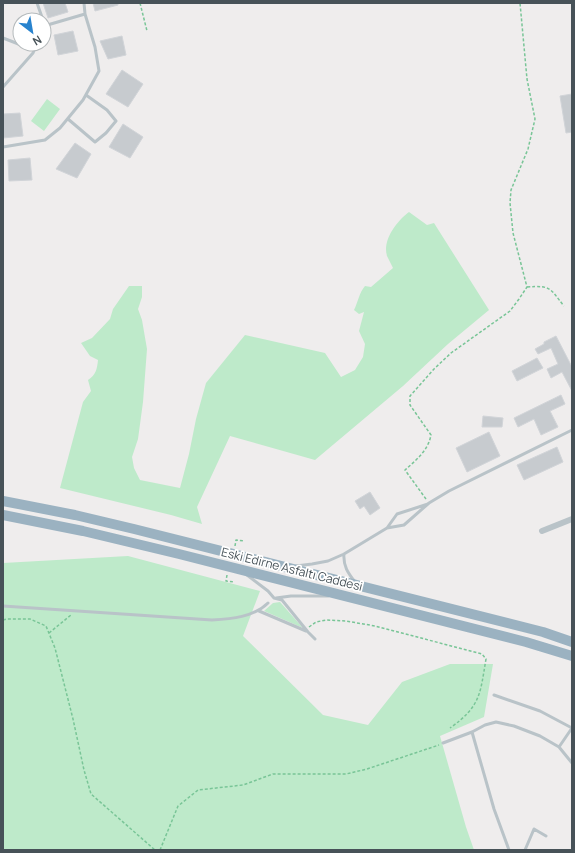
<svg xmlns="http://www.w3.org/2000/svg" width="575" height="853" viewBox="0 0 575 853" font-family="Manrope,sans-serif">
<rect width="100%" height="100%" fill="#efeded"/>
<path fill="#beeaca" d="M47,99L60,109L44,131L31,121Z
M409,212L427,225L434,223L489,310L448,344L403,386L315,460L230,436L197,507L202,524L171,515L60,488L83,402L91,391L88,380C96,375 97,369 98,360L90,356L81,343L92,338L110,319L113,309L129,286H142V297L138,309L142,320L147,349L143,402L138,439L132,457L134,468L140,480L180,488L189,454L196,419L206,383L245,335L325,353L341,377L355,370L363,357L365,344L359,331L364,312L359,314L354,310C358,302 359,293 365,286L371,287L393,268C391,264 389,260 387,256C382,240 397,221 409,212Z
M128,556L260,591L243,636L323,715L368,725L402,682L450,664H493L484,717L440,736L466,827L474,850H3V563Z
M280,602L303,628L264,611L273,603Z"/>
<path fill="#c7cbcf" stroke="#d1d4d8" d="M43,3H65L68,12L48,18Z
M93,3H118V5L95,11Z
M73,31L78,51L58,55L54,35Z
M122,36L126,55L108,59L100,41Z
M122,70L143,84L128,107L106,94Z
M572,94V132L566,133L560,96Z
M20,113L23,136L3,138V114Z
M123,124L143,137L130,158L109,147Z
M75,143L91,154L77,178L56,169Z
M30,158L32,180L9,181L8,160Z
M556,336L572,367V391L562,372L551,378L547,369L558,364L551,348L538,354L535,349L544,344V342Z
M537,358L543,368L517,381L512,371Z
M561,395L565,404L550,411L558,427L541,435L534,419L518,427L514,418Z
M483,416L503,418L502,427H482Z
M489,432L500,456L467,472L456,448Z
M557,447L563,462L524,480L517,465Z
M370,492L380,508L370,515L364,506L360,509L355,501Z"/>
<g fill="none" stroke-linecap="round" stroke-linejoin="round">
<path stroke="#79c597" stroke-width="1.5" stroke-dasharray="3 2" stroke-linecap="butt" d="M140,3L147,31
M527,287C552,285 550,289 564,306
M426,499L405,470C416,460 428,451 431,435L410,405V396L434,369L451,353L510,311L519,299L527,287L513,233L510,203L511,190L528,149L535,119L527,79L520,3
M235,546L236,540L244,541
M227,575L226,581L234,582
M3,620L7,619H30L46,626L55,648L73,719L84,770L91,794L155,850
M309,627L316,622L326,620L346,621L375,626L482,654L486,659C480,694 481,706 450,728
M49,633L71,615
M160,850L178,806L198,790L243,785L273,774H346L367,769L439,745"/>
<path stroke="#b9c3c8" stroke-width="3" d="M37,3L43,20
M84,3L85,14
M3,38L34,50
M3,87L33,53L37,44
M68,119L95,142L106,133L116,121L107,110L86,95
M3,147L45,140L60,128L83,100L99,71L95,47L85,14L44,26
M387,528L397,514L428,504
M344,554C343,566 348,573 355,582
M296,566L312,564L328,561L344,554L387,528L404,525L429,503L449,491L572,430
M247,575L268,591L274,598L282,600L308,632L315,639
M276,598L291,596H328
M3,606L212,620C231,619 254,617 268,603
M259,611L306,631
M494,695L540,711L572,728
M472,732L494,809L509,850
M443,743L472,732L485,725L496,722L514,726L540,736L559,747L572,763
M559,747L572,728
M525,850L534,829L546,836"/>
<path stroke="#b9c3c8" stroke-width="6" d="M542,531L572,519"/>
<path stroke="#9bb2c1" stroke-width="10" d="M3,501L75,515L134,529L543,632L572,642
M3,515L83,531L179,554L526,642L572,656"/>
</g>
<g text-anchor="middle" dominant-baseline="central" stroke-width="3.5" stroke-linejoin="round" paint-order="stroke">
<g font-size="12" fill="#475258" stroke="#fff">
<text transform="translate(292 569) rotate(14)">Eski Edirne Asfaltı Caddesi</text>
</g>
</g>
<rect width="575" height="853" fill="none" stroke="#475258" stroke-width="8"/>
<g transform="translate(32 32) rotate(149)"><circle r="19" fill="#ffffff" stroke="#b5babc"/>
<path d="M0-3L7 15L0 10L-7 15Z" fill="#2883ce"/>
<text y="-6" font-size="11" font-weight="bold" text-anchor="middle" fill="#475258">N</text>
</g>
</svg>
